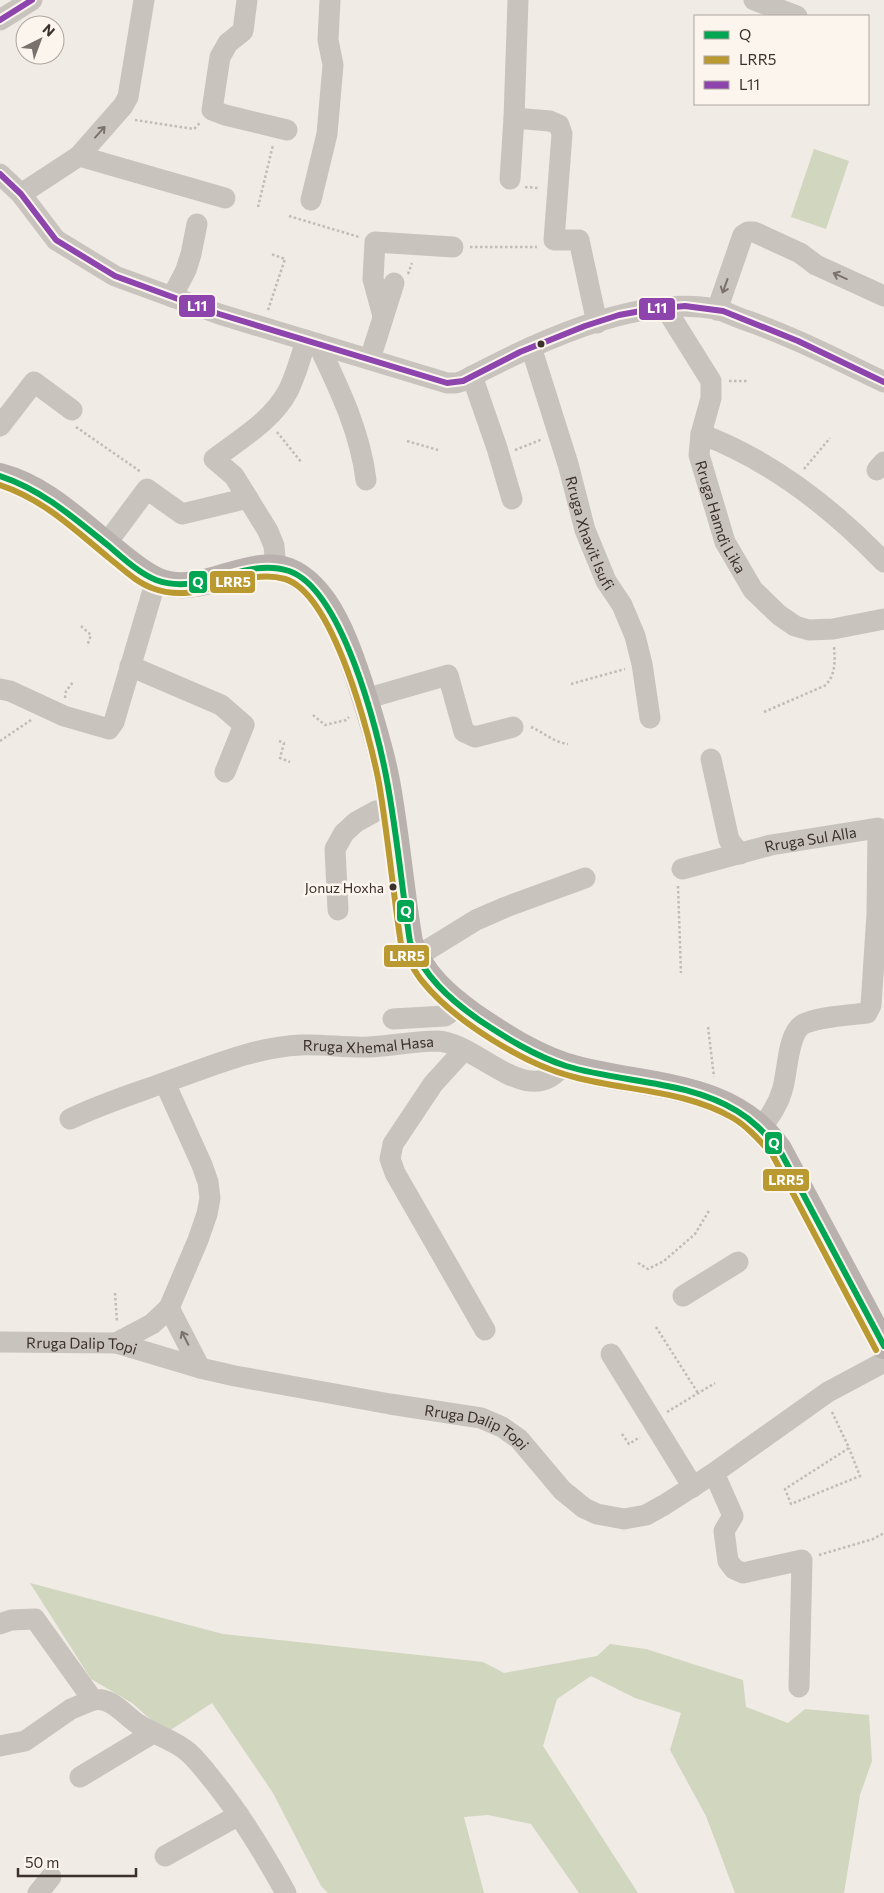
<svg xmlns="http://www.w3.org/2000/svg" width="884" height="1893" viewBox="0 0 884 1893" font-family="Commissioner,sans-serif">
<rect width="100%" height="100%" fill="#f0ebe5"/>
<path fill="#d1d6bf" d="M814,149L849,161L826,229L791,217Z
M30,1583L223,1634L483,1662L504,1673L597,1656L610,1644L646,1649L743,1680L746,1707L788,1723L805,1709L869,1715L872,1761L860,1795L844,1893H735L706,1816L670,1750L681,1713L635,1698L591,1676L557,1699L543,1746L638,1893H579L531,1824L488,1815L464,1817L484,1893H328L321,1886L273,1793L212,1703L166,1733L132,1703L91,1679Z"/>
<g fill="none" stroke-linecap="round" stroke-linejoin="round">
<path stroke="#c2bbb6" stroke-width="2.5" stroke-dasharray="2.5 2.5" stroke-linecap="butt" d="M135,120L194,129L201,122
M525,187L539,188
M258,207L273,145
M289,216L359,237
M470,247H537
M408,274L412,263
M268,310L285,259L271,254
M729,381H747
M76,427L141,472
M277,432L302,463
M407,441L438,450
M515,450L543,439
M804,469L830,438
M81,626L91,635L87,646
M571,684L625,669
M65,698L66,691L74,681
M764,712L826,685C836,673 835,661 834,646
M313,715L325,725L346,720L349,717
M531,727C543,732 555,743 568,744
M0,741L31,720
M279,741L284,743L280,758L290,762
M678,886L681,973
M708,1027L714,1077
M638,1263L648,1269L664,1261L695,1234L710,1209
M115,1293L117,1322
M656,1327L698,1393
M667,1412L715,1383
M832,1412L849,1448L785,1489L791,1504L860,1476L849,1448
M622,1434L629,1444L640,1437
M819,1555L873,1539L884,1533"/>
<g stroke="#c9c3be" stroke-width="21">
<path d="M247,0L243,31L228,43L220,57L212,110L225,115L287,130"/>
<path d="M518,0L514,118L550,121L559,125L562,134L554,240H579L597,323"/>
<path d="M754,0L797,16"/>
<path d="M0,20L32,0"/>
<path d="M79,156L225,198"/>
<path d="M0,174L21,194L56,240L115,276L219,314L447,383H456L463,381C532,344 636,294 716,309C725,311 735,317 745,320C792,336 838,360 884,382"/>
<path d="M510,179L514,118"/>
<path d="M21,194L79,156L123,106L128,97L144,0"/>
<path d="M311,200L327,134L333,65L328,40L330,0"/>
<path d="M172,297L186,270L191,254L197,224"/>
<path id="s1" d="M666,309L711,381V398L701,434L699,455L725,542L753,590L779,615L795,626L809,630L833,629L884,619"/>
<path d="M717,310L743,235L748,232H754L800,253L816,265L884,296"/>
<path d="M383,316L373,279L375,242L453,247"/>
<path d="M318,344C339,388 360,431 366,480"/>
<path id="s2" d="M531,347L568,464L585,530L606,581L622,605L635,636L642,664L650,718"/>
<path d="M370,359L394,283"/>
<path d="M472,376L497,448L512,499"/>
<path d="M0,426L34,382L72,410"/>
<path d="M701,434C770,460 833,509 884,562"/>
<path d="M877,470L884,462"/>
<path d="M106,544L147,489L182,514L248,498"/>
<path d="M276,568L274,546L268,531L234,476L214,459C240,439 272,421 288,391C296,375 301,357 306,340"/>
<path d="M130,666L221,705L244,725L225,772"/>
<path d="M0,689L10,691L64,716L109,729L114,722L156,580"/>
<path d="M365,699L448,675L464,732L475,737L513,727"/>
<path d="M711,759L729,840L740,854"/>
<path id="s3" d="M682,869L771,845L878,828L877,914L871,1005L867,1013C851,1015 814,1017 802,1025C787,1035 788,1073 782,1091C778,1105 770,1116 761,1128"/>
<path d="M338,910L335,849L344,833L356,822L376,811L391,809"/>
<path d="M416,957L476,920L506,907L585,878"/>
<path d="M393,1019L445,1016L460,1006"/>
<path d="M464,1050L433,1084L393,1144L390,1159L395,1173L485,1330"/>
<path id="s4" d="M70,1119C101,1104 133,1094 166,1082C210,1067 254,1047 301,1045C323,1044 346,1048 369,1047C392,1046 415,1041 437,1041C477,1042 528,1112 563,1065"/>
<path d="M683,1296L738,1262"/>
<path d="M169,1308L200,1368"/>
<path id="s5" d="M0,1342L116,1343L200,1368L235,1376L390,1404L481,1418L502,1427L519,1439L562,1490L584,1508L597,1514L624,1519L646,1515L664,1505L714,1473L828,1392L884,1362"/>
<path d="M116,1343L152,1324L169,1308L198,1240L207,1214L210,1198L208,1182L202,1165L165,1083"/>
<path d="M611,1354L693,1487"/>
<path d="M714,1473L733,1516L724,1531L728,1561L734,1569L743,1573L802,1560L799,1687"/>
<path d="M0,1624L11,1620L35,1619L93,1700C111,1696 124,1715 138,1724C154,1735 173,1739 188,1752C196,1759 204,1769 211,1778C240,1813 264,1853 286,1893"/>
<path d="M0,1746L25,1741L71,1709L93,1700"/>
<path d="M80,1777L153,1733"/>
<path d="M165,1856L239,1815"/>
<path d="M38,1893L51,1877"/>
</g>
<path stroke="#b8b1ad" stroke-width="26" d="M0,476C46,488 79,523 116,552C128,562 141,573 156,580C201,600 246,555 289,571C304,577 316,590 325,603C341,627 351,656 360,683C370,715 381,748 387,781C397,835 401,889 410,942C422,975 446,996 474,1016C505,1037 540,1060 577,1069C650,1088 731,1082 779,1149L884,1346"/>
<defs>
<path id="bus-1" d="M0,476C43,490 75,519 110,547C124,559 139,573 156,580C202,597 244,556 289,571C342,589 378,731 387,781C397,834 402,889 410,942C424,976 449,999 479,1020C506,1038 535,1056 566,1066C622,1083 686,1080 737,1111C754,1121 766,1135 779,1149L884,1346"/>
<path id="bus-2" d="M0,485C43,499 75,530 109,558C123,569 136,582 152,588C201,607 241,566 285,579C334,594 370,737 379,783C388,837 393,891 401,944C407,957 413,970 422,981C454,1021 525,1065 574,1077C626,1091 685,1090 733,1118C748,1127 760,1141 772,1154L876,1350"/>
<path id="bus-3" d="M0,20L32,0
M0,174L21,194L56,240L115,276L219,314L447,383L463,381L520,352L585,326L619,315L652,309L685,306L723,311L798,341L884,382"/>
</defs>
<use href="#bus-1" stroke="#fbf5ee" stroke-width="10"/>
<use href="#bus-2" stroke="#fbf5ee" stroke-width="10"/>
<use href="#bus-3" stroke="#fbf5ee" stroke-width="10"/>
<use href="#bus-1" stroke="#00a651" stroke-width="6"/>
<use href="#bus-2" stroke="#ba9a30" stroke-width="6"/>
<use href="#bus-3" stroke="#8e44ad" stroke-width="6"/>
</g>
<defs><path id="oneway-shaft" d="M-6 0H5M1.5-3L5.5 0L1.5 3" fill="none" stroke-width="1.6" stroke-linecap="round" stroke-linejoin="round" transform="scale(1.25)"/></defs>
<g stroke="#7b726d">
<use href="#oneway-shaft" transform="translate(100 132) rotate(-48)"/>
<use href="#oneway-shaft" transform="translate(840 276) rotate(-156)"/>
<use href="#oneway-shaft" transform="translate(725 286) rotate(110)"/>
<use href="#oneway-shaft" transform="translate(185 1338) rotate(-117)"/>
</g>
<g fill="#3b302b" stroke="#fbf5ee" stroke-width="2">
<circle cx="541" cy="344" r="4.5"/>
<circle cx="393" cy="887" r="4.5"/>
</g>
<g text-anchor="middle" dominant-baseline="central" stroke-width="5" stroke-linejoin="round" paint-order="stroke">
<g font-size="14" fill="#3b302b" stroke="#fbf5ee" text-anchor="end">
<text x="384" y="887">Jonuz Hoxha</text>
</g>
<g font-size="15" fill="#3b302b" stroke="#fbf5ee">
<text stroke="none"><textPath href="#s1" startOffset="226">Rruga Hamdi Lika</textPath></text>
<text stroke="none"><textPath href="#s2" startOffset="195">Rruga Xhavit Isufi</textPath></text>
<text stroke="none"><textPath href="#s3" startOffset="132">Rruga Sul Alla</textPath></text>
<text stroke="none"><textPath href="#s4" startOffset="311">Rruga Xhemal Hasa</textPath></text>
<text stroke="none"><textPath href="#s5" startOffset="82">Rruga Dalip Topi</textPath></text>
<text stroke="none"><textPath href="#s5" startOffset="488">Rruga Dalip Topi</textPath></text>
</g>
</g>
<g stroke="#fbf5ee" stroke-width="2">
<rect x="178" y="294" width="38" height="24" rx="5" fill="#8e44ad"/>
<rect x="638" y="297" width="38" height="24" rx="5" fill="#8e44ad"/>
<rect x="188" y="570" width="20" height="24" rx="5" fill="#00a651"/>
<rect x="209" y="570" width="47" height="24" rx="5" fill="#ba9a30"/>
<rect x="396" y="899" width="19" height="24" rx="5" fill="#00a651"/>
<rect x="383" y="944" width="47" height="24" rx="5" fill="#ba9a30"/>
<rect x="764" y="1131" width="19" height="24" rx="5" fill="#00a651"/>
<rect x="762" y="1168" width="48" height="24" rx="5" fill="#ba9a30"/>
</g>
<g font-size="14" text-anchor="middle" font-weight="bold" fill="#fff">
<text x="197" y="311">L11</text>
<text x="657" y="313">L11</text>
<text x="198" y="587">Q</text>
<text x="233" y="587">LRR5</text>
<text x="406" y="916">Q</text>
<text x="407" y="961">LRR5</text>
<text x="774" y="1148">Q</text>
<text x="786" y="1185">LRR5</text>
</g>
<rect x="694" y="15" width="175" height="90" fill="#fbf5ee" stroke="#aea6a0"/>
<rect x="704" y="31" width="25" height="8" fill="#00a651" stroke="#aea6a0"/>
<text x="739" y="40" font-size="15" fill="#3b302b">Q</text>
<rect x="704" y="56" width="25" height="8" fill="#ba9a30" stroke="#aea6a0"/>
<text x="739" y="65" font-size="15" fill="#3b302b">LRR5</text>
<rect x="704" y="81" width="25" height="8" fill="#8e44ad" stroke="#aea6a0"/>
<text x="739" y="90" font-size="15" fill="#3b302b">L11</text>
<g transform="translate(40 40) rotate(42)"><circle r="24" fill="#fbf5ee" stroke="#aea6a0"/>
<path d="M0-4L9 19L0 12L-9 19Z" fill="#7a716c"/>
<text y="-8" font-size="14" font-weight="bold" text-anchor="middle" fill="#3b302b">N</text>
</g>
<path d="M18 1868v8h118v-8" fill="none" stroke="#3b302b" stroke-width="2.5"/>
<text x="25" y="1868" font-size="15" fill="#3b302b" stroke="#fbf5ee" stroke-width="4" paint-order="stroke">50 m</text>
</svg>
